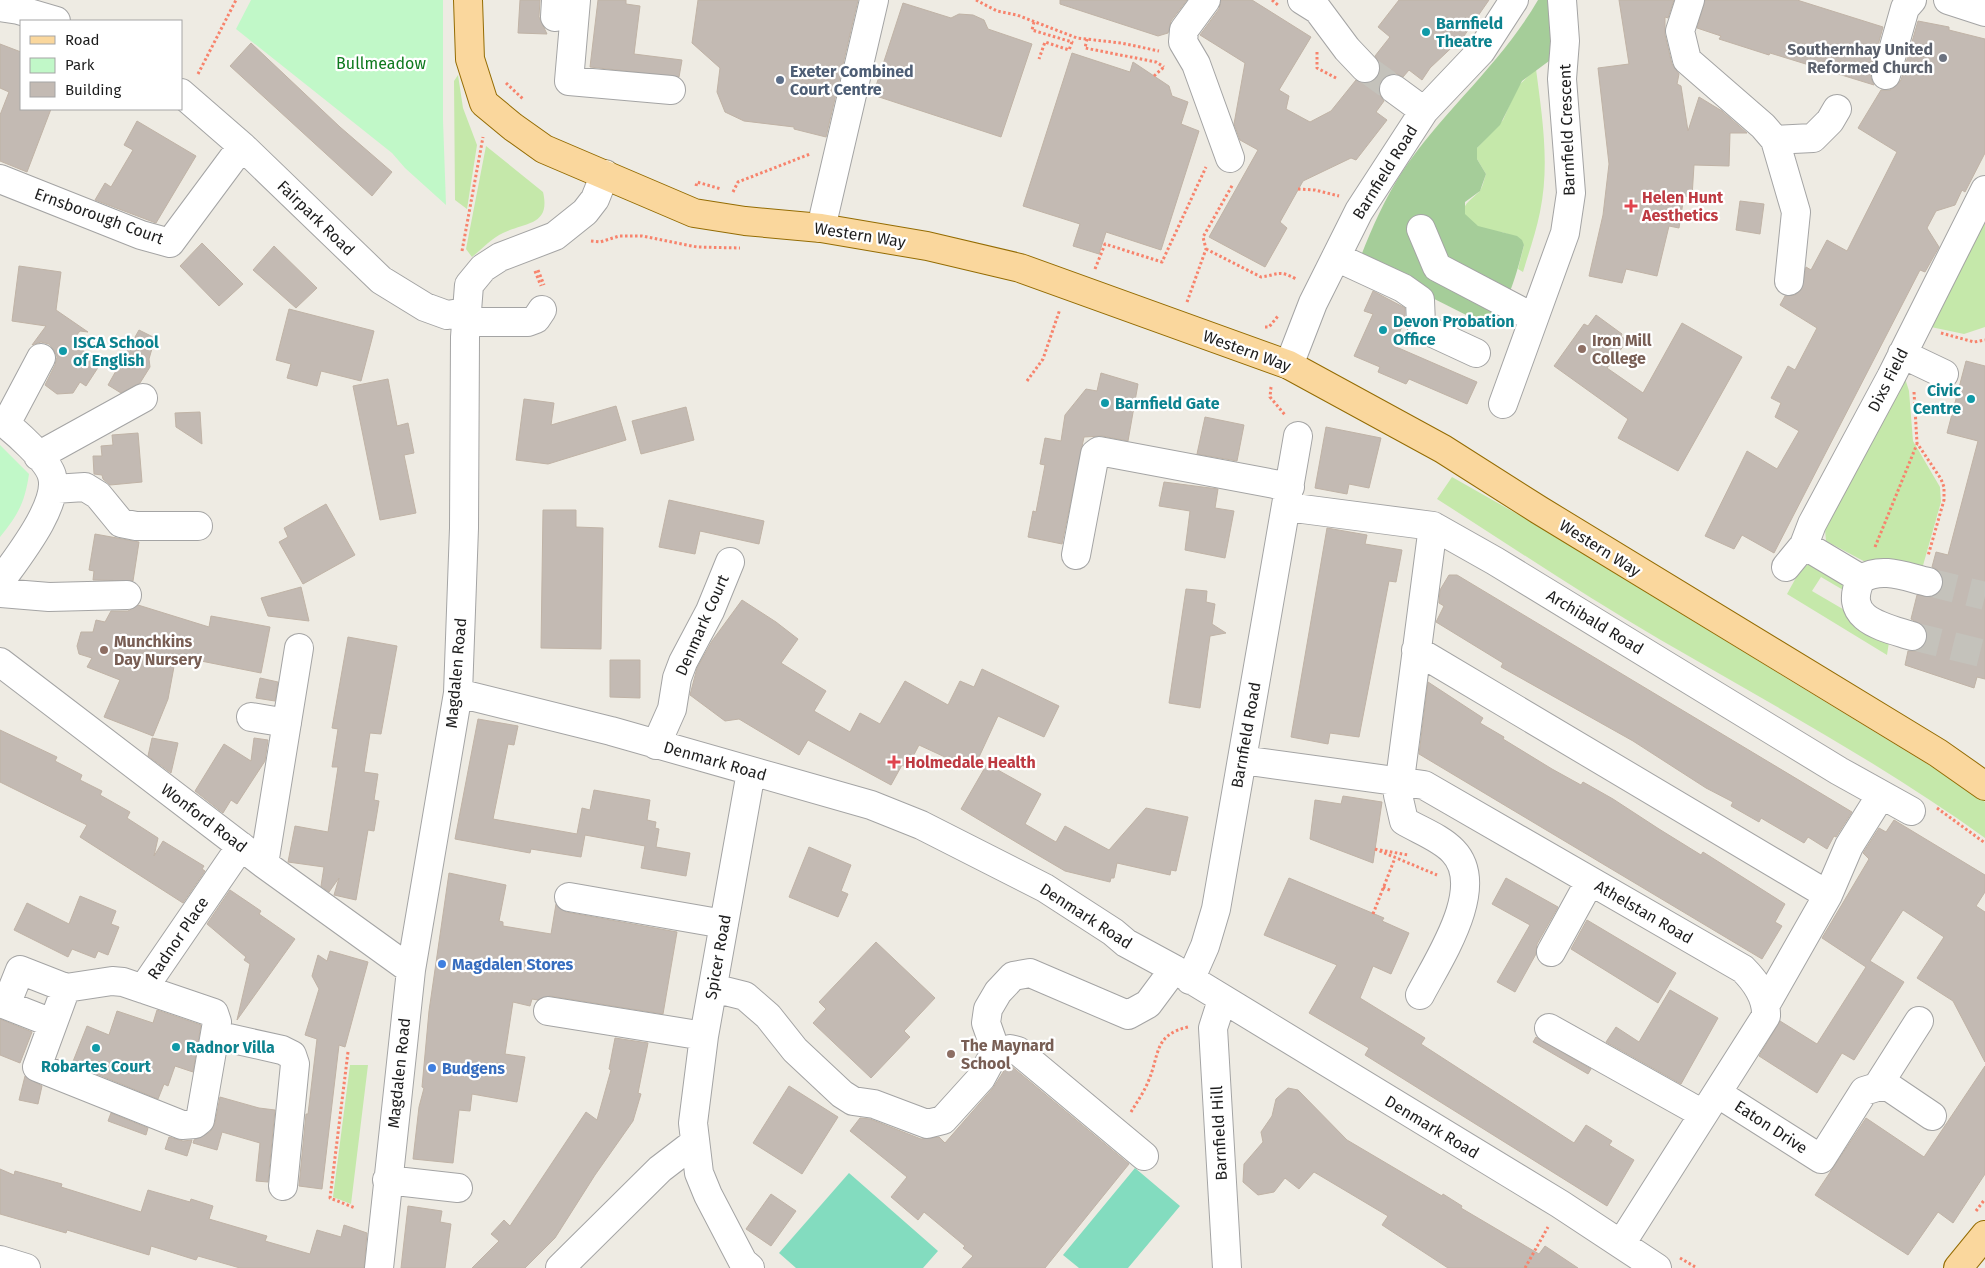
<svg xmlns="http://www.w3.org/2000/svg" width="1985" height="1268" viewBox="0 0 1985 1268" font-family="'Fira Sans',sans-serif">
<rect width="100%" height="100%" fill="#eeebe3"/>
<path fill="#c5e8aa" d="M1536,69C1542,116 1550,164 1540,212C1536,232 1529,252 1523,272L1518,269L1524,245C1509,227 1491,235 1475,225C1453,211 1468,202 1479,192C1483,187 1484,179 1486,174L1477,159V148L1503,120L1518,86Z
M458,75L463,108L477,145L467,209L455,200L454,81Z
M486,146L543,192C551,226 525,222 503,233C492,238 482,249 472,257L466,249Z
M1985,215V327L1964,334L1931,327Z
M1904,375L1909,391L1913,441L1940,487L1941,502L1922,569L1871,565L1826,541L1825,529Z
M1452,477L1526,519L1978,795L1985,802V838C1881,763 1769,703 1659,639C1583,595 1511,546 1437,499Z
M1809,563L1840,573L1850,594L1821,577L1812,591L1853,615C1859,632 1874,637 1889,642L1887,655L1787,594L1798,574Z
M350,1065H368L351,1204L333,1197Z"/>
<path fill="#a5cd99" d="M1538,0H1555L1556,39L1549,61L1522,81L1500,125L1477,148V159L1486,174L1480,191L1465,202V214L1478,226L1517,236L1522,240L1524,245C1516,275 1510,303 1488,326L1359,261C1371,230 1384,200 1402,172C1443,111 1501,64 1538,0Z"/>
<path fill="#c1f8c8" d="M251,0H443V120L446,205L405,168L392,153L236,29Z
M0,445L29,474C25,502 18,515 0,537Z"/>
<path fill="#83dcbf" d="M1135,1168L1180,1206L1128,1268H1079L1063,1255Z
M849,1173L938,1251L923,1268H796L779,1253Z"/>
<path fill="#c3bab3" stroke="#c0b3a6" d="M520,0H540L539,17L547,34L518,33Z
M598,0H626V4L640,6L634,54L682,60L679,77L590,67Z
M698,0H858L826,137L794,129V127L744,121L725,112L717,92L720,68L692,43Z
M1060,0H1187L1171,21L1168,33L1158,36L1060,4Z
M1221,0H1252L1311,37L1279,90L1289,96L1286,109L1310,122L1331,111L1356,80L1368,83L1376,79L1380,73V65L1375,56L1390,37L1378,27L1399,0H1489L1464,36L1430,68L1422,80L1409,70L1403,77L1395,73L1387,75L1382,79L1378,88L1380,95L1384,101L1376,112L1387,120L1356,160L1351,158L1303,181L1280,222L1287,228L1265,267L1209,237L1258,150L1240,140L1234,124L1245,63L1200,35L1219,9Z
M1619,0H1674L1668,18L1665,17V35L1672,64L1679,74L1677,84L1681,86L1688,131L1699,97L1722,111L1747,133H1730L1729,166L1694,165L1692,197L1684,196L1679,228L1669,226L1657,276L1626,269L1622,283L1589,276L1603,215L1609,164L1598,68L1629,64Z
M1705,0H1797L1883,27L1871,71V78L1874,85L1770,53L1769,55L1719,39L1721,36L1697,28Z
M903,3L951,18L959,14L973,15L984,20L988,29L1032,44L1001,137L873,95Z
M1918,21L1949,27V30L1985,39V153L1965,192L1962,190L1955,205L1936,211L1927,228L1939,247L1925,272L1920,270L1774,553L1742,535L1734,549L1705,536L1747,451L1777,469L1799,431L1775,417L1781,403L1771,398L1788,366L1795,370L1817,328L1780,305L1785,296L1795,295L1801,290L1806,267L1811,270L1827,240L1847,251L1897,152L1858,128L1881,90H1890L1896,86L1901,80Z
M251,43L340,127L392,172L372,196L230,66Z
M0,44L21,52V109H51L27,172L0,161V115L9,92L0,88Z
M1072,53L1130,72L1133,62L1169,86L1172,96L1188,102L1181,124L1199,131L1161,250L1106,232L1099,254L1073,246L1080,224L1023,206Z
M137,121L196,156L156,223L95,200L105,183L111,187L133,150L124,145Z
M1740,201L1764,204L1760,234L1736,230Z
M202,243L243,284L219,306L180,266Z
M274,246L317,288L296,308L253,270Z
M19,266L61,272L56,310L88,332L80,331L71,342L101,363L86,386L80,382L73,393L57,394L45,385L55,365L57,357L54,350L49,344L41,342L32,345L46,326L12,321Z
M1373,291L1405,308V319L1394,346L1477,382L1467,404L1409,379L1406,384L1378,372L1380,367L1354,356L1373,314L1364,311Z
M289,309L374,331L361,381L321,371L317,386L287,378L291,364L276,360Z
M1596,315L1622,334L1621,336L1627,341L1607,368L1643,393L1682,323L1742,357L1678,471L1618,438L1628,419L1554,366L1584,324L1588,326Z
M139,330L155,338L149,359L150,367L140,383L121,393L108,385Z
M1966,361L1985,366V679L1977,677L1974,688L1905,665L1908,651H1916L1922,648L1927,641V633L1924,626L1911,619L1917,595L1933,597L1939,593L1943,586V577L1938,570L1932,567L1936,552L1948,555L1978,441L1947,433Z
M1101,373L1138,384L1128,441L1102,436L1084,437L1062,544L1028,537L1033,511L1036,512L1045,465L1040,464L1045,438L1061,441L1065,415L1086,389L1097,391Z
M388,379L397,426L408,423L414,453L404,455L416,513L380,520L353,386Z
M524,399L554,403L551,425L616,406L626,440L548,464L516,460Z
M686,407L694,440L641,454L632,421Z
M200,412L202,444L176,427L175,413Z
M1205,417L1244,425L1237,461L1197,454Z
M1326,427L1381,438L1369,488L1349,484L1347,494L1315,488Z
M138,433L142,482L110,485L103,479L102,475L94,474L93,456H102L101,446L113,445L112,435Z
M1164,482L1218,489L1215,508L1234,511L1225,558L1185,550L1190,511L1159,506Z
M669,500L764,521L759,544L700,531L695,554L659,547Z
M326,504L355,555L303,584L279,542L288,537L284,528Z
M543,510H576V527L603,528L601,649L541,648Z
M1327,528L1367,535L1365,544L1402,550L1396,582L1389,581L1359,737L1330,733L1328,744L1291,737Z
M95,534L139,542L133,581L93,580L94,571L89,570Z
M1449,575H1457L1852,812L1836,837L1834,836L1827,849L1808,837L1804,843L1761,818L1759,822L1731,806L1733,802L1706,788L1633,741L1501,667L1503,663L1436,622L1444,606L1439,603L1440,590Z
M301,587L309,621L268,616L261,598Z
M1186,589L1207,591L1206,602L1215,604L1212,624L1226,633L1210,636L1200,708L1169,703Z
M742,600L776,622L798,639L781,663L826,691L814,711L850,732L860,713L880,724L905,681L948,705L960,681L974,687L982,669L1059,706L1044,737L998,716L973,770L919,745L907,768L902,765L891,785L808,740L799,755L739,719L725,721L690,695L697,668L712,641Z
M138,605L209,627L211,616L270,627L261,673L176,656L168,699L153,736L104,717L120,680L87,667L92,658L79,654L77,646L81,632H93L96,620L105,622L111,611H128Z
M348,637L397,646L381,734L370,733L364,772L378,774L374,800L379,801L374,831L368,830L356,900L334,895L339,878L329,892L321,886L324,867L288,862L295,826L328,832L338,767H332L338,729L332,728Z
M610,660H640V698L610,697Z
M260,678L278,682L275,701L256,698Z
M1428,682L1483,718L1480,723L1504,737L1503,739L1552,769L1581,785L1583,782L1613,799L1659,829L1701,855L1703,852L1785,904L1775,922L1782,926L1762,959L1419,754Z
M478,719L518,726L514,745L508,744L493,819L577,834L582,808L590,810L594,790L650,800L647,820L656,822L655,828L659,829L656,847L690,853L686,876L641,868L645,846L585,835L581,857L531,849L530,853L455,839Z
M0,730L57,757L55,761L82,775L80,780L102,791L100,795L130,812L127,818L158,838L154,856L163,841L204,866L202,869L205,871L183,903L80,837L87,825L0,782Z
M152,738L178,743L171,773L148,756Z
M254,738L268,740L265,761L237,804L231,800L223,813L195,791L224,744L251,761Z
M987,764L1041,794L1025,824L1056,842L1065,826L1109,850L1146,808L1188,817L1176,871L1171,870L1170,875L1117,863L1114,878H1111L1110,882L1065,871L1031,851L961,809Z
M1343,796L1382,802L1373,863L1310,839L1315,800L1341,804Z
M1894,820L1985,875V892L1976,906L1985,912V1062L1953,1001L1917,978L1944,937L1903,910L1870,961L1904,982L1854,1060L1842,1053L1817,1093L1759,1056L1780,1021L1817,1044L1866,967L1822,938L1869,859L1863,853L1879,828L1886,832Z
M809,847L851,865L841,891L848,894L838,917L789,897Z
M449,873L506,885L499,921L503,922V926L551,934L556,904L566,912L677,932L663,1014L550,996L538,1000L532,999L530,1006L513,1002L505,1054L525,1057L517,1102L472,1094L470,1111L459,1110L453,1163L413,1159L419,1107L424,1088L422,1087L429,1011Z
M1289,878L1384,918L1382,921L1409,933L1391,974L1373,966L1360,998L1425,1038L1421,1044L1574,1143L1586,1125L1612,1141L1609,1145L1634,1160L1607,1206L1365,1055L1369,1048L1309,1013L1337,965L1264,935Z
M1506,878L1558,907L1537,944L1536,954L1515,992L1497,982L1530,925L1492,904Z
M230,890L261,911L259,914L295,939L237,1020L250,964L244,960L246,957L207,924Z
M80,896L116,911L111,924L119,927L108,955L98,951L95,958L72,949L68,957L14,930L27,903L69,924Z
M1587,920L1676,973L1658,1003L1571,949Z
M876,942L935,998L904,1031L910,1037L871,1078L813,1023L826,1009L819,1002Z
M330,951L368,962L345,1047L339,1045L322,1189L299,1186L306,1114H308L317,1039L305,1035L319,989L312,976L318,955L327,961Z
M1670,990L1718,1018L1681,1084L1606,1042L1616,1027L1639,1042Z
M157,1010L201,1025L193,1072L175,1066L168,1086L164,1084L158,1099L72,1064L87,1026L109,1035L117,1011L153,1023Z
M0,1019L32,1032L20,1063L0,1055Z
M1536,1037L1591,1069L1588,1074L1533,1042Z
M615,1038L648,1043L638,1093L641,1094L633,1121L595,1175L555,1238L525,1268H472L499,1241L491,1234L504,1220L510,1226L586,1112L597,1120L611,1070L609,1069Z
M1010,1065L1129,1164L1045,1268H962L973,1256L963,1248L965,1246L924,1212L918,1220L891,1197L907,1177L850,1131L860,1118L870,1119L921,1139L939,1137L945,1143L993,1088L1007,1066Z
M1985,1066V1174L1953,1223L1938,1212L1908,1255L1815,1195L1866,1118L1924,1157Z
M25,1076L42,1086L38,1104L19,1100Z
M789,1086L838,1117L802,1174L753,1143Z
M1288,1088L1298,1090L1347,1140L1442,1196L1443,1194L1462,1206L1461,1208L1539,1254L1545,1246L1578,1268H1448L1382,1225L1388,1216L1314,1172L1299,1189L1285,1178L1274,1192L1258,1195L1243,1182L1244,1164L1263,1142L1261,1132L1272,1116L1276,1099Z
M220,1097L259,1108L275,1110L268,1182L256,1181L260,1143L222,1132L217,1150L193,1143L194,1140L210,1132L215,1123Z
M111,1113L148,1128L146,1135L108,1121Z
M169,1137L183,1141L192,1140L187,1156L165,1149Z
M0,1169L14,1175L15,1171L62,1184L61,1187L141,1212L148,1190L190,1202L191,1199L213,1206L209,1219L267,1236L265,1241L310,1254L317,1230L341,1237L344,1225L367,1233L364,1268H240L198,1256L196,1260L151,1246L149,1255L67,1230L66,1233L0,1214Z
M771,1194L796,1211L771,1246L746,1229Z
M408,1206L442,1211L440,1222L451,1224L445,1268H401Z"/>
<g fill="none" stroke-linecap="round" stroke-linejoin="round">
<path stroke="#c4c2bb" stroke-width="28" stroke-dasharray="28 14" stroke-linecap="butt" d="M1365,68L1394,89
M1928,582L1985,596
M1912,636L1985,654"/>
<defs>
<path id="minor" d="M576,0L569,81L671,90
M1206,0L1184,30L1183,42L1196,64L1230,158
M1302,0L1318,10L1347,49L1365,68
M1690,0L1680,31L1687,60L1763,126L1775,140L1796,212L1789,281
M1948,0L1985,12
M0,7L19,10L56,21
M555,17L556,0
M1886,75L1905,8L1912,0
M1394,89L1424,111
M181,93L242,146L381,280L425,307L447,315L466,312
M1775,140L1813,138L1830,121L1837,109
M0,179L141,235L170,243L242,146
M821,228L874,0
M1421,229L1437,267L1534,318
M1336,257L1403,288L1420,300L1421,324L1435,334L1476,353
M466,322H528L536,319L542,310
M1902,354L1944,374
M1289,365L1313,303L1359,211L1424,111L1481,51L1514,0
M1503,404L1565,233L1571,193L1562,79L1565,41L1562,0
M0,420C14,430 48,460 52,476C60,505 16,559 0,582
M6,424L41,358
M38,456L143,398
M54,489L85,487L98,495L121,523L136,526H198
M1287,507L1433,526L1495,561L1839,771L1911,811
M1804,545L1861,579C1882,566 1906,577 1928,582
M1076,555L1095,454L1099,451L1290,487
M1786,567L1804,545L1812,524L1891,377L1985,190
M1861,579C1841,620 1884,627 1912,636
M0,593L49,597L127,595
M1416,650L1828,895
M0,662L264,864L411,970
M458,693L611,731L871,805L921,825L1045,888L1113,932L1126,943L1174,969L1560,1204L1657,1268
M251,717L287,723
M656,745L672,709L677,678L683,662L710,611L730,562
M1242,760L1424,785L1743,969C1756,982 1767,997 1766,1016L1621,1244
M264,864L299,648
M569,897L724,924
M1551,952L1590,881
M1190,980L1205,946L1216,909L1298,436
M713,988L745,996L768,1016L795,1050L842,1094L853,1101L874,1104L927,1124L943,1120L981,1078L994,1054L993,1043L986,1023L988,1009L998,992L1013,976L1030,973L1128,1015L1148,1004L1174,969
M143,989L241,846
M1420,995C1438,960 1488,887 1453,851C1441,838 1419,830 1404,821L1398,795L1433,526
M1222,1000L1213,1028L1227,1268
M1766,1004L1828,895L1849,846L1881,795
M548,1011L704,1036
M52,1023L6,1005L20,970L66,988L112,981L123,982L214,1013L217,1022L200,1120L195,1124L182,1125L37,1067L66,988
M1549,1028L1703,1114
M215,1035L282,1050L292,1055L295,1064L283,1186
M994,1054L1010,1049L1018,1051L1144,1156
M1877,1087H1889L1932,1116
M1717,1093L1821,1159L1864,1091L1877,1087L1919,1021
M387,1180L458,1188
M0,1260L26,1268
M379,1268L411,970L458,693L464,528L465,337L469,285L483,268L500,257L555,236L585,212L595,199L605,174
M560,1268L660,1169L694,1143
M750,1268L743,1262L708,1195L699,1173L693,1123L704,1036L751,772"/>
<path id="major" d="M468,0L470,59L484,103L513,127L544,149L694,213L745,221L821,228L927,246L1020,268L1289,365L1443,449L1539,510L1938,753L1985,786
M1958,1268L1985,1235"/>
</defs>
<use href="#minor" stroke="#a4a4a4" stroke-width="30"/>
<use href="#major" stroke="#946c03" stroke-width="30"/>
<path stroke="#f7836c" stroke-width="3" stroke-dasharray="2.5 2.5" stroke-linecap="butt" d="M976,0L997,11L1017,15L1077,38L1121,43L1159,51
M1272,0L1278,5
M1034,22L1032,30L1072,42L1069,50L1045,42L1039,59
M1087,39L1085,48L1156,62L1164,67
M1317,52V68L1338,79
M198,74L236,0
M1154,76L1165,66
M506,83L523,99
M696,186L697,182L721,189
M1298,189L1315,190L1339,196
M733,192L738,182L810,154
M591,241L600,242L619,236H642L697,247L740,248
M1206,249L1261,277C1278,275 1278,269 1296,279
M462,251L483,137
M1095,269L1105,244L1162,262L1206,167
M538,270L544,285
M535,271L541,286
M1187,302L1206,249L1203,237L1233,184
M1265,327H1269L1278,316
M1941,333L1974,342L1985,340
M1027,381L1043,359L1060,309
M1271,387L1270,397L1285,415
M1914,392L1917,443L1941,479L1944,487V500L1928,556
M1875,547L1917,444
M1937,808L1985,843
M1375,849L1437,875
M1380,850L1408,855
M1383,887L1392,891
M1373,914L1395,858
M348,1052L330,1198L355,1208
M1131,1112C1137,1102 1144,1092 1148,1082C1160,1055 1153,1035 1188,1027
M1976,1211L1985,1199
M1680,1258L1697,1268
M1525,1268L1548,1227"/>
<use href="#minor" stroke="#fff" stroke-width="28"/>
<use href="#major" stroke="#fad79d" stroke-width="28"/>
</g>
<g fill="#0f9aa8" stroke="#fff" stroke-width="2">
<circle cx="1426" cy="32" r="5"/>
<circle cx="1383" cy="330" r="5"/>
<circle cx="63" cy="351" r="5"/>
<circle cx="1971" cy="399" r="5"/>
<circle cx="1105" cy="403" r="5"/>
<circle cx="176" cy="1047" r="5"/>
<circle cx="96" cy="1048" r="5"/>
</g>
<circle fill="#6b7280" stroke="#fff" stroke-width="2" cx="1943" cy="58" r="5"/>
<circle fill="#5c6f8a" stroke="#fff" stroke-width="2" cx="780" cy="80" r="5"/>
<g fill="#e0444e" stroke="#fff" stroke-width="2">
<path d="M1628.5 198.5h5v5h5v5h-5v5h-5v-5h-5v-5h5z"/>
<path d="M891.5 754.5h5v5h5v5h-5v5h-5v-5h-5v-5h5z"/>
</g>
<g fill="#8d6e63" stroke="#fff" stroke-width="2">
<circle cx="1582" cy="349" r="5"/>
<circle cx="104" cy="650" r="5"/>
<circle cx="951" cy="1054" r="5"/>
</g>
<g fill="#3f7fe0" stroke="#fff" stroke-width="2">
<circle cx="442" cy="964" r="5"/>
<circle cx="432" cy="1068" r="5"/>
</g>
<g text-anchor="middle" dominant-baseline="central" stroke-width="4.5" stroke-linejoin="round" paint-order="stroke">
<g font-size="16" font-weight="bold" fill="#0d838f" stroke="#fff" text-anchor="start">
<text x="1436" y="23">Barnfield<tspan x="1436" dy="18">Theatre</tspan></text>
<text x="1393" y="321">Devon Probation<tspan x="1393" dy="18">Office</tspan></text>
<text x="73" y="342">ISCA School<tspan x="73" dy="18">of English</tspan></text>
<text x="1961" y="390" text-anchor="end">Civic<tspan x="1961" dy="18">Centre</tspan></text>
<text x="1115" y="403">Barnfield Gate</text>
<text x="186" y="1047">Radnor Villa</text>
<text x="96" y="1066" text-anchor="middle">Robartes Court</text>
</g>
<g font-size="16" font-weight="bold" fill="#5b616d" stroke="#fff" text-anchor="end">
<text x="1933" y="49">Southernhay United<tspan x="1933" dy="18">Reformed Church</tspan></text>
</g>
<g font-size="16" fill="#0e791d" stroke="#fff">
<text x="381" y="63">Bullmeadow</text>
</g>
<g font-size="16" font-weight="bold" fill="#4e5e75" stroke="#fff" text-anchor="start">
<text x="790" y="71">Exeter Combined<tspan x="790" dy="18">Court Centre</tspan></text>
</g>
<g font-size="16" fill="#1d1d1d" stroke="#fff">
<text transform="translate(1567 130) rotate(-92)">Barnfield Crescent</text>
<text transform="translate(1385 172) rotate(-58)">Barnfield Road</text>
<text transform="translate(99 216) rotate(20)">Ernsborough Court</text>
<text transform="translate(316 218) rotate(44)">Fairpark Road</text>
<text transform="translate(860 235) rotate(9)">Western Way</text>
<text transform="translate(1247 351) rotate(20)">Western Way</text>
<text transform="translate(1888 380) rotate(-63)">Dixs Field</text>
<text transform="translate(1600 548) rotate(32)">Western Way</text>
<text transform="translate(1595 622) rotate(31)">Archibald Road</text>
<text transform="translate(702 625) rotate(-66)">Denmark Court</text>
<text transform="translate(456 673) rotate(-85)">Magdalen Road</text>
<text transform="translate(1246 735) rotate(-80)">Barnfield Road</text>
<text transform="translate(715 761) rotate(16)">Denmark Road</text>
<text transform="translate(204 818) rotate(37)">Wonford Road</text>
<text transform="translate(1644 912) rotate(30)">Athelstan Road</text>
<text transform="translate(1086 916) rotate(33)">Denmark Road</text>
<text transform="translate(178 938) rotate(-56)">Radnor Place</text>
<text transform="translate(718 957) rotate(-80)">Spicer Road</text>
<text transform="translate(399 1073) rotate(-84)">Magdalen Road</text>
<text transform="translate(1432 1127) rotate(31)">Denmark Road</text>
<text transform="translate(1771 1127) rotate(33)">Eaton Drive</text>
<text transform="translate(1219 1133) rotate(-93)">Barnfield Hill</text>
</g>
<g font-size="16" font-weight="bold" fill="#be3a42" stroke="#fff" text-anchor="start">
<text x="1642" y="197">Helen Hunt<tspan x="1642" dy="18">Aesthetics</tspan></text>
<text x="905" y="762">Holmedale Health</text>
</g>
<g font-size="16" font-weight="bold" fill="#785e54" stroke="#fff" text-anchor="start">
<text x="1592" y="340">Iron Mill<tspan x="1592" dy="18">College</tspan></text>
<text x="114" y="641">Munchkins<tspan x="114" dy="18">Day Nursery</tspan></text>
<text x="961" y="1045">The Maynard<tspan x="961" dy="18">School</tspan></text>
</g>
<g font-size="16" font-weight="bold" fill="#366cbe" stroke="#fff" text-anchor="start">
<text x="452" y="964">Magdalen Stores</text>
<text x="442" y="1068">Budgens</text>
</g>
</g>
<rect x="20" y="20" width="162" height="90" fill="#ffffff" stroke="#a5a5a5"/>
<rect x="30" y="36" width="25" height="8" fill="#fad79d" stroke="#a5a5a5"/>
<text x="65" y="45" font-size="15" fill="#1d1d1d">Road</text>
<rect x="30" y="58" width="25" height="15" fill="#c1f8c8" stroke="#a5a5a5"/>
<text x="65" y="70" font-size="15" fill="#1d1d1d">Park</text>
<rect x="30" y="82" width="25" height="15" fill="#c3bab3" stroke="#a5a5a5"/>
<text x="65" y="95" font-size="15" fill="#1d1d1d">Building</text>
</svg>
